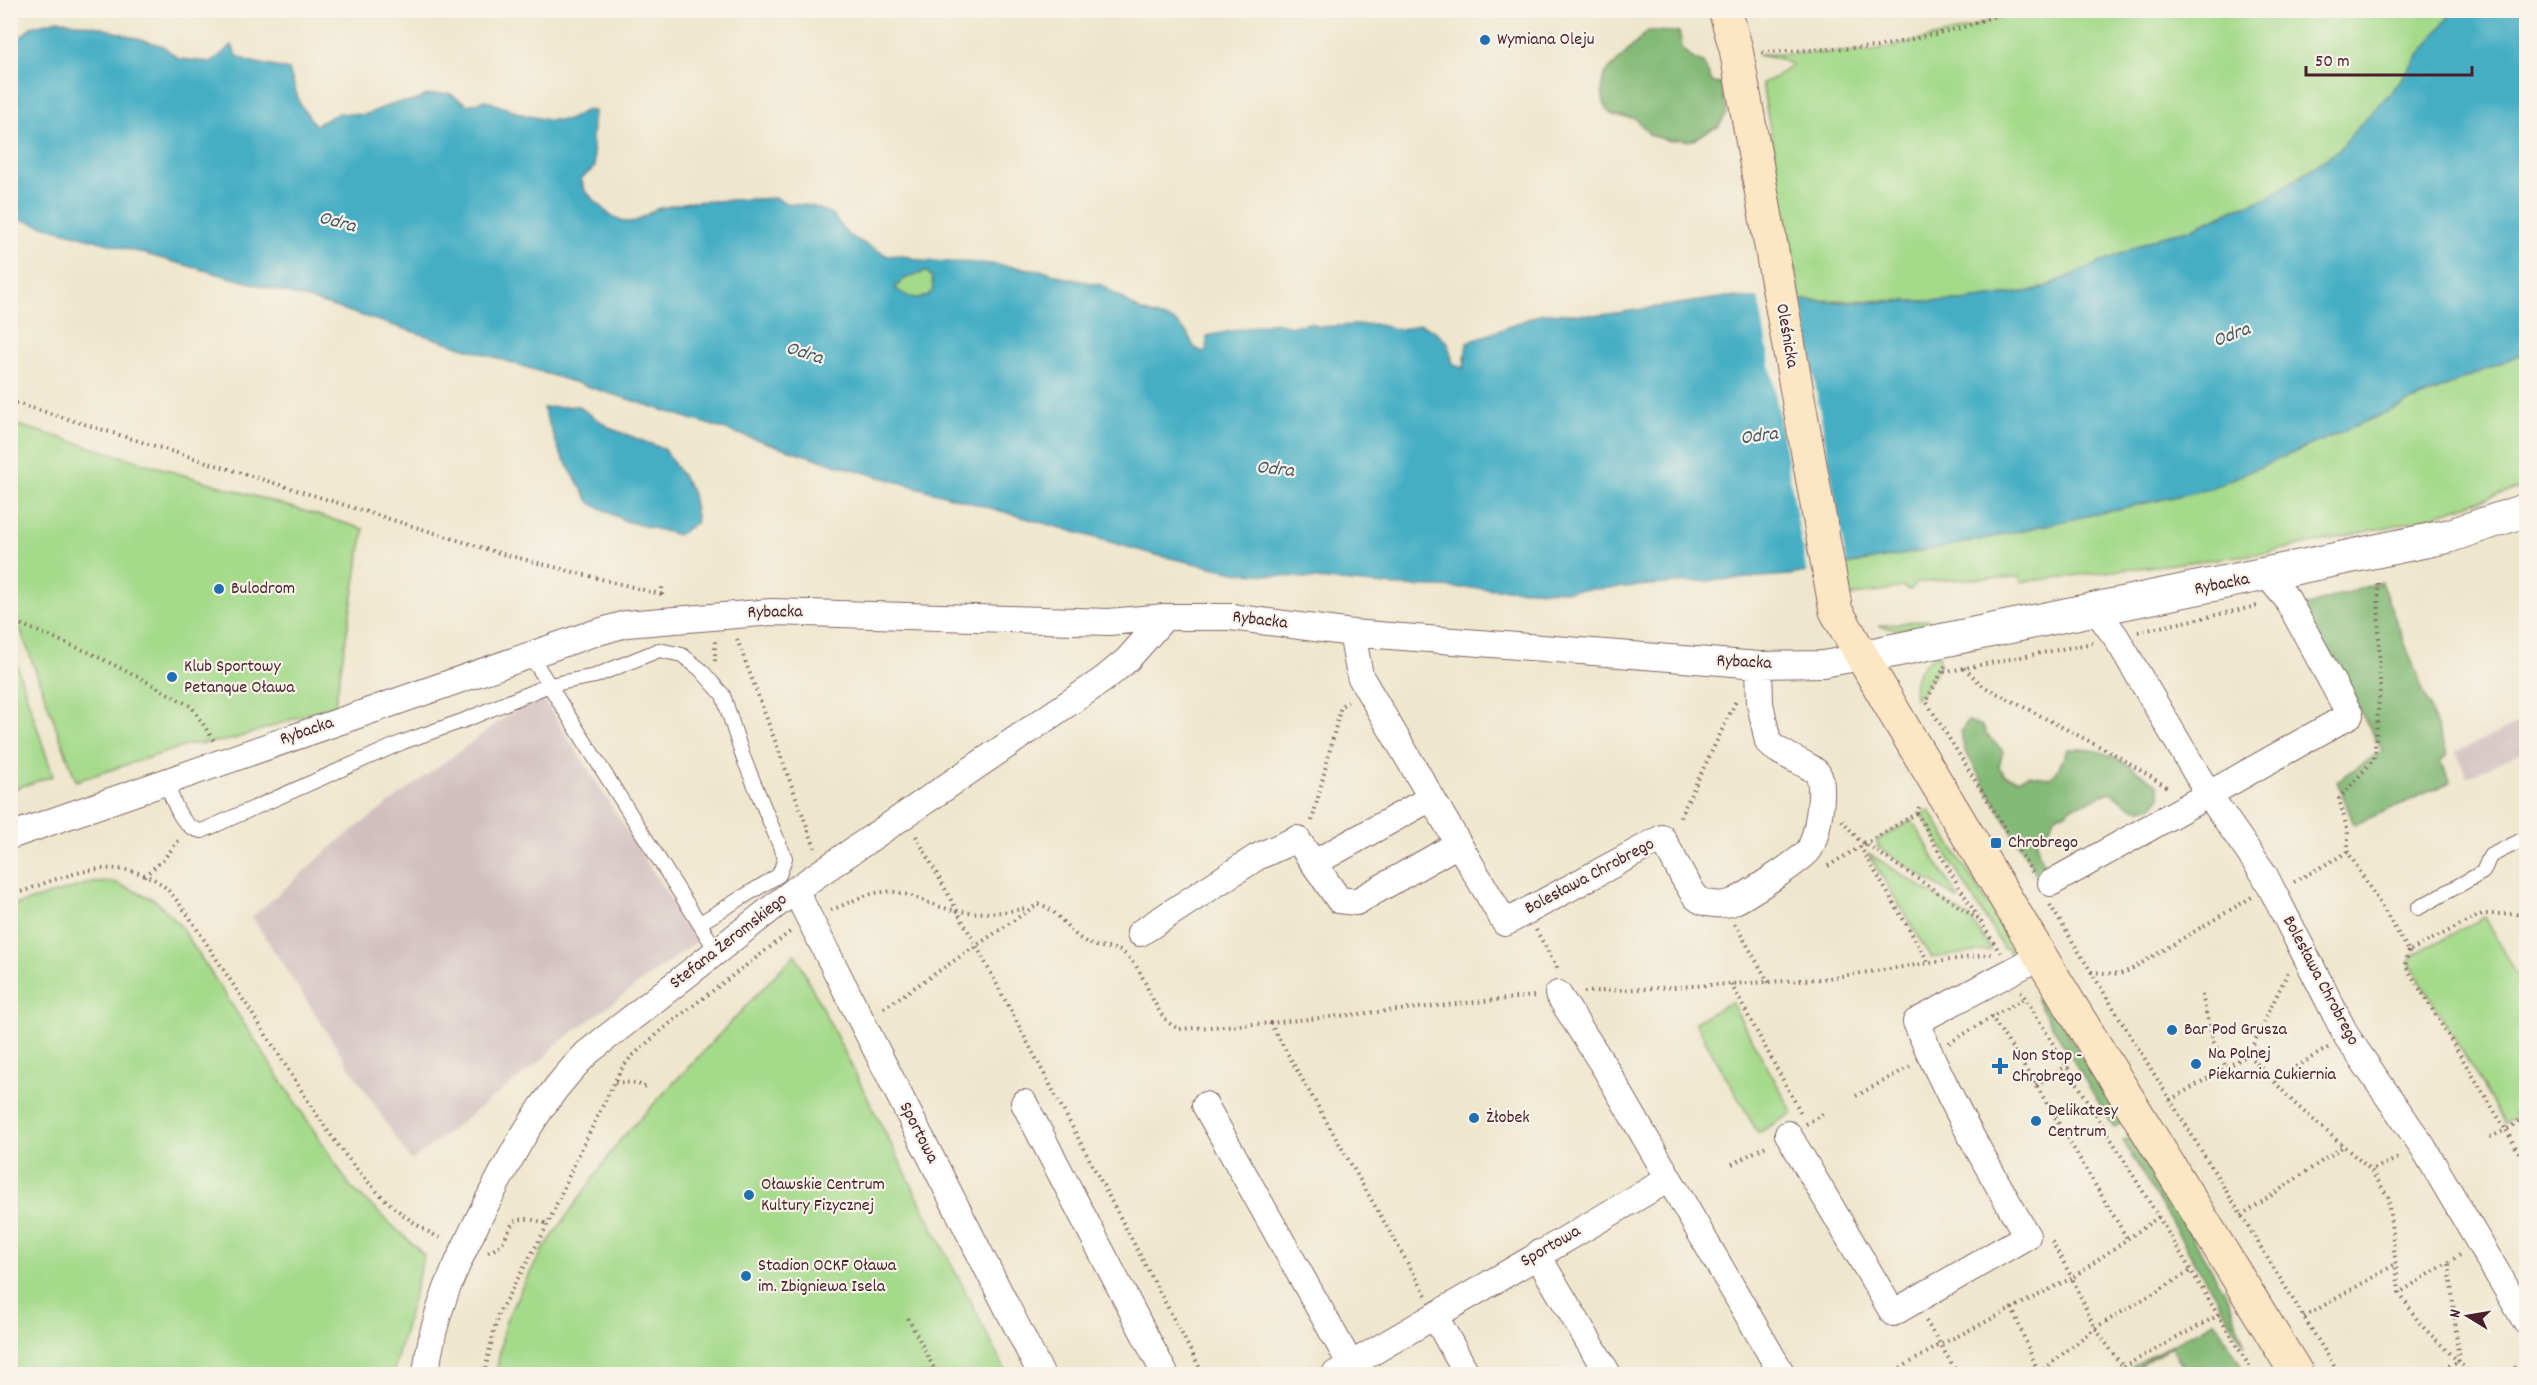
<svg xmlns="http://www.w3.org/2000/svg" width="2537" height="1385" viewBox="0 0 2537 1385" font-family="Dekko,sans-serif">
<rect width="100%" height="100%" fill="#f7f3e8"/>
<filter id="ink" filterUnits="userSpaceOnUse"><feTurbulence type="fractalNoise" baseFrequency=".0167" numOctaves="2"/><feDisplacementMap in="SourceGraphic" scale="12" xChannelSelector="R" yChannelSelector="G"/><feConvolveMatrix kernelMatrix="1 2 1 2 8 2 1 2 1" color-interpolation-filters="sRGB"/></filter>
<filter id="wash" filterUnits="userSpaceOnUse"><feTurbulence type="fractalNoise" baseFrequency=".008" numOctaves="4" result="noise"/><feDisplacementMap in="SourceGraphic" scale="24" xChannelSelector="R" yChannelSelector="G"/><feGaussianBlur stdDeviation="1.35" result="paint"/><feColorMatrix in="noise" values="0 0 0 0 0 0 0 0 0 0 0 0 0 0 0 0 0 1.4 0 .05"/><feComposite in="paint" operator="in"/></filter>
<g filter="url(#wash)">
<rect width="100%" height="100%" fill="#eee7cd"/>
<path fill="#d1bfbf" d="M539,692L697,941L554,1046L543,1059L411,1161L252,917L341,839Z
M2526,720V750L2467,777L2456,752Z"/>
<path fill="#a5da8b" stroke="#787c5b" stroke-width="1.5" d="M2017,11H2453L2393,90L2358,127L2339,150L2266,199L2239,207L2189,230L2161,237L2038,290L1963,301L1800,300L1762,83L1776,77L1792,65L1780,59L1757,55L1873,51L1960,31Z
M927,271L932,277L933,290C924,303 906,299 895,288L904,279Z
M2526,352V486L2420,520L2265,553L2021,582L2020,577L1942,580L1917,583L1910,590L1903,587L1852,596L1846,565L1960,544L2209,489Z
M11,426H21L364,529L335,705L231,740L188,745L76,781L14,612L11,613Z
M1926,620L1931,622L1935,628L1895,629L1878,626Z
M11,648L53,776L11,790H10Z
M1939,654L1940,665L1920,695L1915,698C1912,677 1920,664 1939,654Z
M1929,810L2017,950L2012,958L2007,948L2004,949L1922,814Z
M1912,820L1959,900L1878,847L1877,840Z
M1868,853L1970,918L1991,950L1931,958Z
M114,882L155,900L179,924L350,1186L424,1255L393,1374H11V906L90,883Z
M2485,917L2526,994V1103L2513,1114L2515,1119L2505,1124L2409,962L2412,955Z
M795,954L1007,1374H496L505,1323L522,1287L543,1250L620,1140Z
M1731,1002L1793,1113L1758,1133L1695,1022Z"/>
<path fill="#84ba77" stroke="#676c51" stroke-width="1.5" d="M1648,31L1679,32L1683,50L1692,58L1703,63L1713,83L1721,84L1727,113L1718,127C1704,129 1696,146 1682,139L1670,141L1650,135L1636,119C1629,117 1619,117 1613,115C1601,110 1601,84 1604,75Z
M2381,582L2448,755L2440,761L2451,782L2354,825L2337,781L2383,750L2299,608Z
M1968,721L1983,726L1987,735L2003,751L1999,767L2005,775L2019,779L2029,775L2050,778L2056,773L2068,749C2107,746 2127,764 2158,785L2160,797L2152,806L2142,809L2133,808L2110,792L2071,808L2067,813L2057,814L2049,829L2037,839L2038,851L2053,879L2043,886L1964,749L1961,731Z
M2044,994L2122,1122L2114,1128L2036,999Z
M2131,1137L2228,1297L2245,1346L2123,1141Z
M2215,1321L2246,1374H2187L2171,1347L2131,1371V1367Z"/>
<path fill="#45aec4" stroke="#486678" stroke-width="1.5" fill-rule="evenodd" d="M2453,11H2526V352L2209,489L1960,544L1790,575L1567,591L1398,586L1235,572L1156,555L831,463L312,300L11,217L10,43L14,44L31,27L58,20L99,27L163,46L179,59L212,62L232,45L236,55L248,61L289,70L300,104L315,125L339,113L364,115L395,103L414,101L427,95L449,93L468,105L485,100L521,114L547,120H569L586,110L594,111L592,138L595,167L581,179L585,191L611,216L626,222L636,221L656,209L689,202L776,198L786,203L812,206L832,214L848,235L888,256L902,255L923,261L982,263L1046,271L1066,278L1101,285L1141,311L1174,321L1188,334L1194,347L1202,352L1207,350V336L1275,322L1292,326L1311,323L1319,327L1373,324L1401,330L1420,324L1435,331L1448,343L1453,364L1464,368L1467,343L1543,313L1602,315L1727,297L1842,302L1963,301L2038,290L2161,236L2189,230L2239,207L2266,199L2339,150L2358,127L2393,90ZM926,271L932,277L933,290C923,304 907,298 895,288L904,279Z
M578,406L612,429L664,449L691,489L697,522L678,535L626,521L590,503L560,453L543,408Z"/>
<path fill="#eee7cd" d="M1758,295L1800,297L1847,567L1807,575Z"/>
</g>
<g filter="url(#ink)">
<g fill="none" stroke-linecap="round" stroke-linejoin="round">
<defs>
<path id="service" d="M166,782C173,799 180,829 202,831L403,742L465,720L549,685L530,654
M2418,908L2483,872L2490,856L2526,838
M700,923L779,875L785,858L743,757L723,695L700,669L682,655L659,650L595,676L549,685L716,950"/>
<path id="minor" d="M2096,610L2116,637L2209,795L2264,874L2347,1037L2423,1147L2526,1322
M1352,633L1360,676L1505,923L1662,838C1670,851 1688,889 1697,898C1705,905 1724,906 1733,902C1744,897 1804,859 1809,850C1817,837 1826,787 1818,774C1811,764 1779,755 1768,742L1760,703L1759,665
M10,836L588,635L626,624L772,612L1109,622L1165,617H1231L1352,633L1759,665L1823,664L1862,657
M1314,863L1431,798
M2051,883L2350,715L2287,599L2267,575
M795,890L1041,1374
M1140,933L1257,857L1297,839L1339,900L1356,902L1458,844
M1558,994L1605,1068L1782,1374
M1024,1103L1165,1374
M1205,1105L1351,1365
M1788,1134L1893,1313L2027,1236C1987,1166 1947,1096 1916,1022L2041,956
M1539,1253L1546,1270L1608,1374
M1435,1316L1467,1374
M426,1374C432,1313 455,1267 482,1212C512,1153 540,1100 587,1053L795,890L1104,679L1127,660L1165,617
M1335,1374L1667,1180"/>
<path id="tertiary" d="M1862,657L2449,536L2526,510"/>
<path id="secondary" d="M1725,10L1736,49L1836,611L1897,717L2050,972L2297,1374"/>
</defs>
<use href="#service" stroke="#836564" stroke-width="16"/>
<use href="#minor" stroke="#836564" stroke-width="28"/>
<use href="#tertiary" stroke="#836564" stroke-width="35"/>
<use href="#secondary" stroke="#836564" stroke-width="35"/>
<path stroke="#836564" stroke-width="4" stroke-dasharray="1.5 4.5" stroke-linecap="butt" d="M1762,52L1877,47L1961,28L2011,10
M10,401L499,553L664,595
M662,595V585
M10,620L88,652L142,679L192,707L214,741
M2138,632L2257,606
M737,639L815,848
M715,661V638
M1945,666L1926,701L2032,872
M1964,668L1983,686L2116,755L2170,789
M1944,672L2093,643
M1919,807L1917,813L1958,885L2000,953
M1680,817L1736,701
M1842,820L1858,839L1978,919
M1312,821L1341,706L1348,702
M916,836L977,947L1203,1374
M1860,846L1929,963
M2348,852V832L2339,799L2374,759L2380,688L2378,580
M1828,866L1917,813
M144,876L163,860L179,840
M2294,882L2348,852L2409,951L2482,914H2521L2526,911
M10,896C58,879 108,853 157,881C170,889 179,904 188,915C219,963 250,1010 281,1058C324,1126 368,1204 444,1240
M2050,905L2339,1374
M831,910C848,904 865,893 883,892C905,889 924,903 944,908C972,915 999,914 1026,908
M1735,924L1769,983
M1536,930L1559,971
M2409,951L2405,965L2506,1130L2526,1116
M2091,972L2120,974L2130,970L2252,897
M1731,984L1802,1115
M2021,991L2254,1374
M1584,992L1821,979L1991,954
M2202,995L2213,1041L2226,1067
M884,1008L1038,904C1058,909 1067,931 1084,941C1106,954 1117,939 1136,966C1149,985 1157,1022 1180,1029L1270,1023L1535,996
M1991,1016L2036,1085L2128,1240
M1270,1023L1426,1295
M1949,1043L2026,997
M2328,1048L2273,1080L2294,1103L2371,1170
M2248,1055L2273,1080
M615,1082L636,1083L644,1087L649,1084
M2036,1085L2068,1065
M1856,1096L1911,1066
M2170,1100L2248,1055L2288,972
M1806,1124L1824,1113
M2490,1137L2506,1130L2526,1165
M1732,1164L1768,1145
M2241,1216L2344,1146
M488,1252C521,1240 495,1206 548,1224
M2460,1255L2399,1293L2421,1325L2471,1374
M2399,1293L2388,1197L2371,1170L2401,1157
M2012,1308L2039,1374
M2304,1317L2396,1264
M908,1318L937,1374
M1926,1321L1958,1374
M2123,1367L2219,1315
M2039,1373L2095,1328L2191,1271
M484,1374L498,1314L546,1228L576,1160L620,1071L631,1057L669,1024L790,932
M1890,1374L1940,1345L2072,1278L2051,1240
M2128,1374L2095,1328L2072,1278L2160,1216
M2426,1374L2459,1362L2449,1263
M2504,1374L2526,1361"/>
<use href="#service" stroke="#fff" stroke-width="14"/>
<use href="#minor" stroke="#fff" stroke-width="26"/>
<use href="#tertiary" stroke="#fff" stroke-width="33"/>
<use href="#secondary" stroke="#fce6c4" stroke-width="33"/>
</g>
</g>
<g fill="#1f6fb2" stroke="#f7f3e8" stroke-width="2">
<circle cx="1485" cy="40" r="6"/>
<circle cx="219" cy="589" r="6"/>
<circle cx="172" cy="677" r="6"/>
<rect x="1990" y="837" width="12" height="12" rx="3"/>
<circle cx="2172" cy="1030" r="6"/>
<circle cx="2196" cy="1064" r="6"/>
<path d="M1997 1057h6v6h6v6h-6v6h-6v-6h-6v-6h6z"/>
<circle cx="1474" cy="1118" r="6"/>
<circle cx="2036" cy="1121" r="6"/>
<circle cx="749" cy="1195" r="6"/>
<circle cx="746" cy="1276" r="6"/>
</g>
<g text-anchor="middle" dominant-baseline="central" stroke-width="4.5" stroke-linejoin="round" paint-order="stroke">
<g font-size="18" fill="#4a1f2b" stroke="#f7f3e8" text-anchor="start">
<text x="1497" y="40">Wymiana Oleju</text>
<text x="231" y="589">Bulodrom</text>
<text x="184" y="667">Klub Sportowy<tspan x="184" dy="21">Petanque Oława</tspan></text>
<text x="2008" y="843">Chrobrego</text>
<text x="2184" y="1030">Bar Pod Grusza</text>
<text x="2208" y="1054">Na Polnej<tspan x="2208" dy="21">Piekarnia Cukiernia</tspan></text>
<text x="2012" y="1056">Non Stop -<tspan x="2012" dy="21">Chrobrego</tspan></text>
<text x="2048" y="1111">Delikatesy<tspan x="2048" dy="21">Centrum</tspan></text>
<text x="1486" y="1118">Żłobek</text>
<text x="761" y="1185">Oławskie Centrum<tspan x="761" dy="21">Kultury Fizycznej</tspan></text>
<text x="758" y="1266">Stadion OCKF Oława<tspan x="758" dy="21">im. Zbigniewa Isela</tspan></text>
</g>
<g font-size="18" fill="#4a1f2b" stroke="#f7f3e8">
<text transform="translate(1786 336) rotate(80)">Oleśnicka</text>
<text transform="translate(2222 585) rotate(-11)">Rybacka</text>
<text transform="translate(775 613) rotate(-1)">Rybacka</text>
<text transform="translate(1260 621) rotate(7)">Rybacka</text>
<text transform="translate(1744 663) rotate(3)">Rybacka</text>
<text transform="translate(307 732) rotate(-19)">Rybacka</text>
<text transform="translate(1590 877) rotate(-28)">Bolesława Chrobrego</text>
<text transform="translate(729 942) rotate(-38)">Stefana Żeromskiego</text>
<text transform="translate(2320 981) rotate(62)">Bolesława Chrobrego</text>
<text transform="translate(918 1133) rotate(63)">Sportowa</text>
<text transform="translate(1551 1247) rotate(-30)">Sportowa</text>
</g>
<g font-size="20" font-style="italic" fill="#485868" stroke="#f7f3e8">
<text transform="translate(337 223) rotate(15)">Odra</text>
<text transform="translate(2232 336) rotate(-21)">Odra</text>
<text transform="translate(804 354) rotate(18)">Odra</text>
<text transform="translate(1759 437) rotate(-8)">Odra</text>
<text transform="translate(1275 470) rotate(6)">Odra</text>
</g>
</g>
<rect width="2537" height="1385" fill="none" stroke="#f7f3e8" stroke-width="36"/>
<g transform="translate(2468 1316) rotate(281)" stroke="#f7f3e8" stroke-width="4.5" paint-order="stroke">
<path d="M0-4.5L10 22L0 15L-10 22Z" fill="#4a1f2b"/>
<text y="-9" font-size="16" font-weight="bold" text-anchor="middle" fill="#4a1f2b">N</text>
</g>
<path d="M2306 66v9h166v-9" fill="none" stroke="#4a1f2b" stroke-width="3"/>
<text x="2315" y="66" font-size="18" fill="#4a1f2b" stroke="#f7f3e8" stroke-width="4.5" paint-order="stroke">50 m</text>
</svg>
